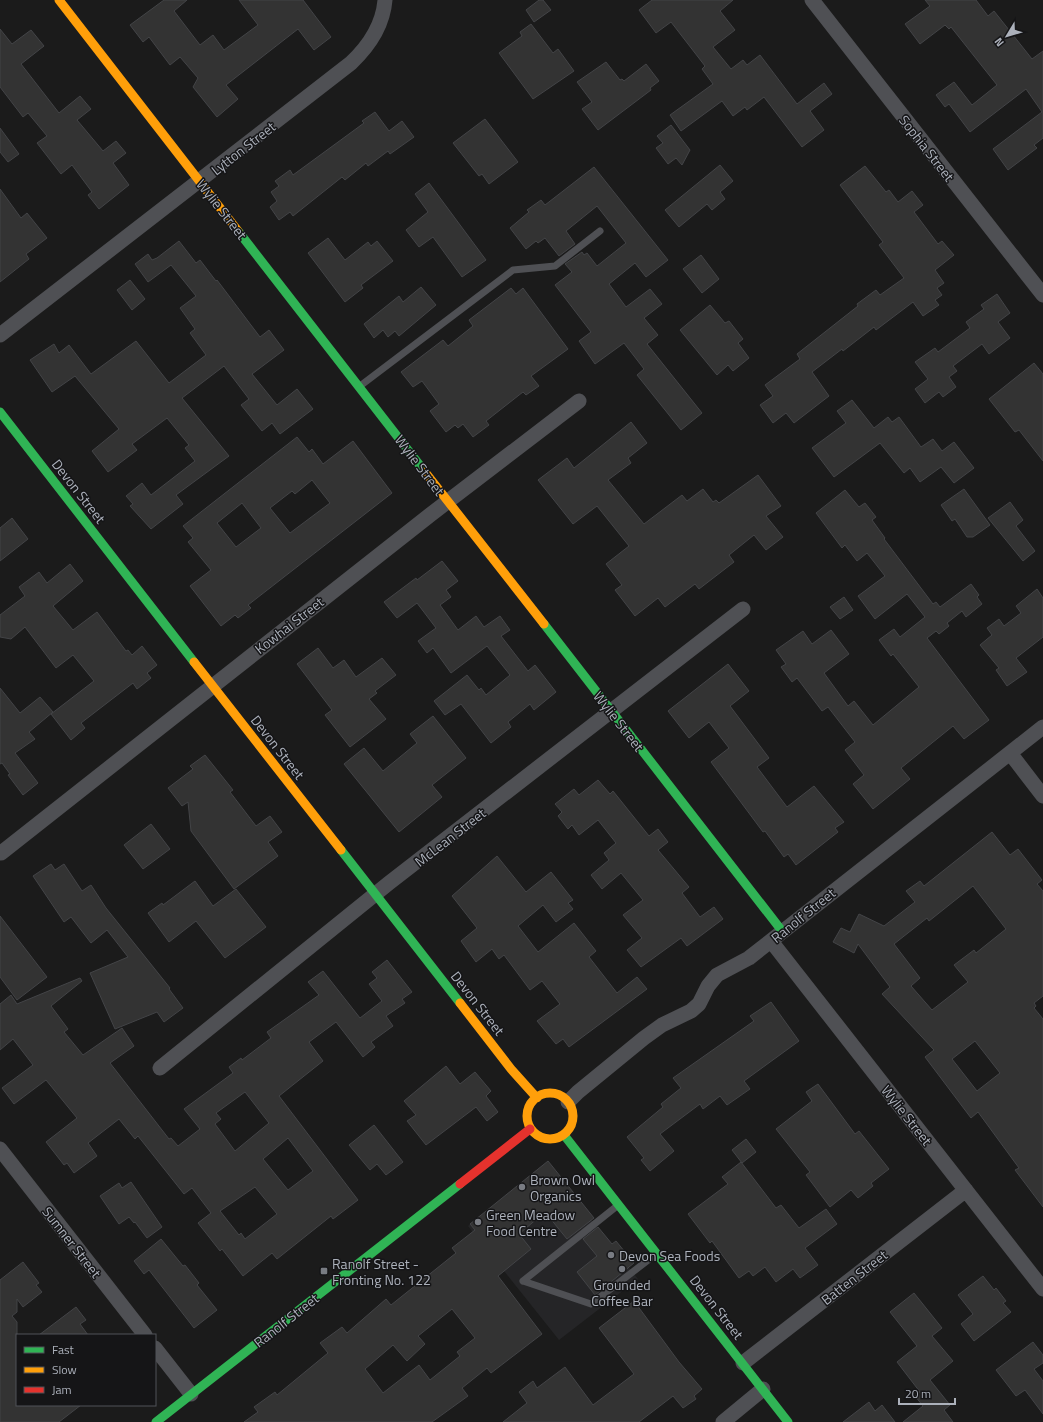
<svg xmlns="http://www.w3.org/2000/svg" width="1043" height="1422" viewBox="0 0 1043 1422" font-family="'Titillium Web',sans-serif">
<rect width="100%" height="100%" fill="#1b1b1b"/>
<path fill="#252527" d="M548,1165L638,1279L559,1340L468,1226Z"/>
<path fill="#333" stroke="#434447" fill-rule="evenodd" d="M164,0H187L174,11L200,45L213,35L224,50L258,25L239,0H303L331,37L314,50L298,29L226,85L238,99L217,117L193,87L198,78L180,57L170,65L149,37L143,42L130,25Z
M539,0H543L551,10L534,22L526,10Z
M652,0H733L720,11L735,30L713,47L731,69L743,60L747,65L760,55L797,104L824,83L832,94L810,111L824,130L802,147L764,97L747,110L745,107L733,116L722,101L681,131L670,115L713,84L702,69L705,66L671,22L656,33L639,10Z
M925,0H976L988,16L994,11L1032,59L1043,51V138L1034,145L1037,148L1008,170L993,149L1042,112L1026,89L970,132L949,104L945,107L936,95L954,82L972,105L997,85L951,27L949,29L945,25L920,44L905,24L930,6Z
M531,24L553,53L558,49L574,71L533,99L499,53L522,36L520,32Z
M0,29L12,44L31,30L44,46L21,64L59,113L80,96L91,109L77,120L103,151L116,141L126,153L113,163L129,185L99,209L88,195L92,192L72,165L61,174L37,143L47,136L28,113L23,117L0,87Z
M606,62L620,80L622,79L624,81L646,64L659,81L650,88L651,90L598,130L582,109L592,102L577,82Z
M375,112L389,131L402,121L414,137L390,154L388,151L368,166L366,163L345,180L342,177L293,216L290,212L279,220L270,207L277,201L271,192L279,186L275,181L290,170L293,175L364,123L362,121Z
M485,119L518,162L489,184L482,174L479,176L453,143Z
M671,125L690,150L682,165L676,158L668,164L656,148L663,143L657,136Z
M0,128L19,154L8,162L0,152Z
M720,165L733,181L720,192L725,199L712,210L707,204L679,227L665,210Z
M865,166L886,192L889,190L898,202L912,191L923,205L914,212L938,244L942,241L954,255L935,270L944,283L937,288L942,295L935,300L939,305L923,316L913,302L876,330L874,327L843,351L842,349L812,372L829,396L794,423L786,413L773,423L760,405L773,396L765,385L800,359L797,354L858,306L857,304L876,290L880,295L904,278L879,245L883,242L880,238L840,185Z
M594,167L668,260L646,277L635,263L609,284L626,307L650,289L662,304L644,318L658,335L647,344L702,413L681,430L637,375L644,369L624,343L595,364L579,341L591,332L555,285L572,272L565,264L582,252L584,255L587,253L597,266L626,243L597,206L566,231L575,244L559,256L545,238L538,243L536,241L526,249L510,228L529,212L527,210L541,200L545,205Z
M429,183L486,260L462,277L433,237L419,247L406,230L428,212L415,194Z
M0,189L21,218L27,213L47,238L26,254L29,259L0,282Z
M328,238L345,260L368,242L371,246L377,241L393,261L361,285L363,288L345,302L308,253Z
M179,241L196,263L200,260L216,281L217,280L260,337L269,330L284,350L252,374L277,405L297,389L313,409L280,434L272,423L262,431L241,405L249,399L224,366L182,398L229,456L176,495L183,504L151,529L130,506L133,504L126,496L142,483L151,495L195,461L185,448L189,445L167,418L132,444L137,450L108,472L92,451L119,429L75,376L52,392L30,360L54,344L59,353L69,345L91,374L136,341L169,383L206,355L190,333L195,329L180,308L196,296L171,265L148,282L135,264L148,254L152,260L157,258Z
M701,255L719,279L702,293L683,269Z
M130,280L145,299L132,310L117,290Z
M421,287L436,305L399,336L395,331L388,337L383,330L374,338L364,324L399,296L403,302Z
M511,288L516,294L523,288L568,349L531,376L539,386L526,395L523,392L486,421L489,425L473,437L463,424L458,428L455,425L446,432L430,411L439,404L422,381L413,387L401,372L443,340L448,346L473,326L469,320Z
M997,294L1010,313L998,322L1010,338L989,354L982,344L953,366L957,371L949,377L956,387L943,397L939,392L925,403L915,389L928,379L915,362L935,348L938,352L970,328L966,322L984,309L981,305Z
M710,305L725,323L729,321L743,339L738,343L749,358L733,371L728,365L717,375L680,330Z
M1034,363L1043,374V461L1019,430L1015,432L989,399Z
M852,400L874,428L888,417L892,422L899,417L921,447L933,439L942,451L954,442L974,468L954,483L941,467L920,482L910,468L904,473L880,443L834,477L812,448L846,423L837,411Z
M631,422L647,443L628,458L631,463L608,480L644,524L682,495L687,501L703,489L713,502L716,500L719,503L758,475L781,506L766,516L783,537L766,550L754,535L729,555L734,562L699,589L695,584L665,607L658,598L635,616L615,590L622,585L606,564L629,546L597,506L573,524L538,480L567,458L574,468Z
M297,437L309,452L312,449L323,464L353,441L392,493L248,605L251,608L238,618L235,615L221,626L190,586L211,570L188,542L193,538L183,526ZM312,480L330,503L290,533L270,508L292,491L295,494ZM242,503L261,528L236,547L217,523Z
M964,489L990,525L973,537H967L955,519L952,521L941,505Z
M845,490L859,507L865,503L876,517L872,520L885,538L884,539L933,604L936,602L940,607L971,584L979,595L977,597L982,604L966,617L962,611L947,623L949,626L939,634L936,631L927,638L989,720L964,739L953,726L901,768L910,779L873,809L853,784L864,775L845,750L855,742L828,707L822,711L797,678L792,682L781,667L786,664L776,650L803,631L812,644L831,630L849,654L824,673L848,706L854,701L873,725L919,687L893,654L891,656L879,640L894,629L900,637L925,617L907,594L875,619L858,596L885,576L867,553L857,561L845,545L842,548L816,513Z
M1010,502L1023,520L1016,526L1035,551L1023,561L988,518Z
M12,518L28,539L0,561V528Z
M442,561L458,581L446,590L451,597L440,605L458,630L476,616L484,627L500,616L510,630L501,636L528,671L535,665L556,692L534,710L530,704L508,722L511,727L491,743L461,704L445,715L434,701L467,675L479,690L481,688L486,695L510,675L487,646L451,673L433,648L427,653L418,641L436,628L417,603L397,618L384,602L416,578L417,580Z
M70,564L83,581L53,606L73,630L97,612L126,651L128,650L132,655L142,646L157,665L147,673L151,678L137,689L133,683L81,723L85,728L71,740L51,714L94,681L73,655L56,668L25,627L11,639L0,637V615L25,596L19,587L39,572L47,583Z
M1037,589L1043,598V637L1016,658L1027,672L1007,686L996,670L999,668L980,645L992,635L987,628L999,619L1004,626L1021,613L1016,606Z
M844,597L853,610L840,619L830,607Z
M318,648L333,668L344,660L356,677L382,658L396,675L375,691L377,693L369,699L386,719L350,747L325,715L332,710L297,664Z
M728,664L749,691L730,706L769,758L757,767L787,807L814,786L844,822L835,828L838,832L796,865L788,854L784,857L765,831L763,832L711,762L729,748L709,722L689,738L668,711Z
M0,688L20,713L40,697L53,712L29,732L35,739L15,753L38,783L23,795L8,775L10,774L2,763L0,764Z
M433,716L466,758L432,785L442,797L399,832L344,764L364,748L383,771L417,743L410,734Z
M205,755L233,790L230,792L256,826L270,816L282,832L268,842L278,856L234,889L191,831L188,802L182,806L168,788L193,769L190,766Z
M598,780L610,794L613,791L649,836L658,829L668,842L658,850L689,887L682,893L700,917L714,907L723,919L687,946L681,938L641,967L627,950L642,938L623,915L643,900L621,873L602,889L591,875L609,860L604,853L616,843L598,820L579,835L572,825L568,829L558,816L562,812L555,804L574,789L579,795Z
M151,824L170,849L143,869L124,845Z
M992,832L1010,855L1018,849L1042,880L1037,884L1043,891V996L1034,1003L1036,1006L1034,1008L1043,1019V1207L1015,1170L1019,1168L978,1112L971,1118L925,1057L934,1050L882,994L890,987L858,944L854,953L833,942L841,928L850,932L859,914L884,926L915,902L906,891L920,881L924,886ZM973,886L1006,929L976,953L974,950L954,965L968,982L932,1010L911,986L920,978L894,944L927,918L929,921ZM975,1041L1000,1073L977,1091L952,1059Z
M497,856L526,892L551,872L573,900L568,903L573,909L556,922L543,905L518,926L538,952L574,923L596,951L589,957L617,993L637,977L647,989L569,1047L563,1039L556,1044L537,1021L560,1004L542,981L530,990L504,955L499,959L492,949L476,962L461,941L477,928L452,896Z
M51,864L55,870L64,864L82,891L91,885L106,908L170,988L169,989L183,1008L164,1022L157,1012L115,1029L90,973L128,957L107,930L91,943L71,917L64,922L33,876Z
M195,881L213,906L236,889L266,927L225,958L196,921L169,942L148,913L162,903L163,905Z
M0,916L47,977L17,1000L0,977Z
M387,960L412,992L402,999L405,1003L386,1016L393,1026L371,1042L375,1047L363,1057L336,1022L309,1042L323,1061L279,1096L358,1200L333,1219L331,1216L277,1259L272,1253L243,1276L222,1249L220,1251L198,1223L211,1213L192,1188L184,1194L138,1136L135,1139L119,1119L88,1143L97,1156L74,1173L67,1163L64,1165L46,1142L77,1118L46,1080L14,1104L2,1088L33,1065L13,1039L0,1050V1004L11,995L17,1004L80,978L82,981L51,1006L68,1029L64,1032L83,1055L122,1028L134,1046L110,1063L169,1139L171,1138L178,1146L200,1129L184,1109L233,1073L229,1067L241,1058L242,1060L271,1038L267,1032L319,995L308,982L323,971L360,1018L382,1001L369,984L377,978L372,972ZM245,1092L269,1123L235,1151L215,1124L221,1119L216,1113ZM288,1138L313,1171L288,1190L263,1159ZM255,1187L277,1214L245,1239L241,1233L239,1235L220,1211Z
M771,1002L799,1041L744,1081L750,1089L727,1105L720,1096L703,1109L700,1104L660,1134L674,1151L650,1171L641,1160L644,1158L627,1137L663,1107L661,1104L681,1088L673,1078L754,1021L750,1016Z
M446,1066L460,1084L475,1072L491,1091L486,1096L498,1112L487,1121L476,1107L426,1145L407,1121L416,1115L404,1101Z
M818,1084L855,1134L859,1131L889,1169L871,1183L873,1186L858,1198L851,1190L830,1207L806,1175L810,1172L776,1129L812,1101L806,1092Z
M374,1125L403,1162L386,1175L377,1164L370,1170L349,1145Z
M746,1139L756,1152L742,1163L732,1150Z
M548,1161L594,1218L567,1239L545,1212L519,1234L531,1249L498,1276L542,1334L491,1373L487,1368L462,1388L468,1396L432,1422H244L258,1412L254,1407L275,1392L277,1395L328,1353L320,1343L342,1327L347,1333L386,1299L391,1305L456,1253L452,1248L475,1230L470,1224ZM452,1309L475,1338L457,1352L460,1356L430,1380L419,1365L383,1393L365,1369L393,1345L407,1361L425,1344L418,1336Z
M741,1162L776,1208L781,1205L799,1228L826,1209L837,1224L805,1248L818,1265L800,1278L793,1269L776,1282L765,1267L753,1276L749,1271L739,1278L712,1241L710,1243L688,1214L728,1184L722,1177Z
M131,1182L162,1227L147,1238L135,1222L134,1223L129,1217L119,1224L100,1196L119,1183L122,1188Z
M598,1227L612,1244L616,1241L634,1263L595,1295L577,1272L597,1256L583,1239Z
M161,1239L183,1266L185,1265L199,1283L197,1285L217,1310L194,1328L149,1270L144,1274L134,1261Z
M23,1262L39,1283L36,1285L42,1292L23,1307L17,1299V1312L12,1316L17,1322V1405H81L59,1422H0V1280Z
M983,1276L994,1290L996,1288L1006,1301L1003,1303L1011,1312L974,1341L961,1324L973,1314L958,1295Z
M914,1293L942,1328L932,1336L953,1361L930,1380L950,1405L944,1410L953,1422H903L923,1406L915,1396L920,1392L897,1362L917,1346L890,1312Z
M634,1301L679,1362L702,1389L694,1396L696,1399L683,1408L673,1396L639,1422H503L527,1403L519,1392L533,1381L537,1388L565,1367L593,1405L634,1374L599,1328Z
M76,1307L86,1320L80,1324L88,1335H39Z
M1033,1342L1043,1355V1363L1034,1369L1043,1381V1414L1025,1390L1016,1396L996,1370Z
M869,1402L875,1411L882,1405L895,1422H843Z"/>
<g fill="none" stroke-linecap="round" stroke-linejoin="round">
<path stroke="#4f5054" stroke-width="7" d="M360,386L513,270L555,266L600,231
M523,1281L591,1304L656,1254
M523,1281L617,1206"/>
<path stroke="#4f5054" stroke-width="15" d="M812,0L1043,295
M0,335L351,63C369,46 383,25 385,0
M1010,753L1043,796
M1,853L430,515L579,401
M771,941L1043,1289
M160,1068L389,883L743,609
M568,1102L578,1092L644,1038L662,1025L691,1011L699,1004L708,986L717,975L749,958L1043,727
M0,1149L145,1335
M155,1348L191,1394
M743,1363L966,1190
M723,1422L763,1389"/>
<path stroke="#30b455" stroke-width="9" d="M238,231L425,472
M0,412L194,662
M544,624L782,931
M341,850L460,1003
M564,1135L788,1422
M156,1422L460,1184"/>
<path stroke="#ff9f0a" stroke-width="9" d="M59,0L238,231
M425,472L544,624
M194,662L341,850
M460,1003L511,1069L537,1098
M527 1116a23 23 0 1 1 46 0a23 23 0 1 1-46 0Z"/>
<path stroke="#e5322d" stroke-width="9" d="M460,1184L530,1129"/>
</g>
<g fill="#797c83" stroke="#151517" stroke-width="1.5">
<circle cx="522" cy="1187" r="4"/>
<circle cx="478" cy="1222" r="4"/>
<circle cx="611" cy="1255" r="4"/>
<circle cx="622" cy="1269" r="4"/>
<rect x="320" y="1267" width="8" height="8" rx="2"/>
</g>
<g text-anchor="middle" dominant-baseline="central" stroke-width="3" stroke-linejoin="round" paint-order="stroke">
<g font-size="14" fill="#acb1bb" stroke="#151517">
<text transform="translate(243 148) rotate(-38)">Lytton Street</text>
<text transform="translate(927 148) rotate(52)">Sophia Street</text>
<text transform="translate(222 209) rotate(52)">Wylie Street</text>
<text transform="translate(420 465) rotate(53)">Wylie Street</text>
<text transform="translate(79 491) rotate(52)">Devon Street</text>
<text transform="translate(289 625) rotate(-38)">Kowhai Street</text>
<text transform="translate(619 721) rotate(52)">Wylie Street</text>
<text transform="translate(278 747) rotate(52)">Devon Street</text>
<text transform="translate(450 837) rotate(-38)">McLean Street</text>
<text transform="translate(803 915) rotate(-39)">Ranolf Street</text>
<text transform="translate(478 1003) rotate(52)">Devon Street</text>
<text transform="translate(907 1115) rotate(52)">Wylie Street</text>
<text transform="translate(72 1242) rotate(52)">Sumner Street</text>
<text transform="translate(854 1277) rotate(-38)">Batten Street</text>
<text transform="translate(717 1307) rotate(52)">Devon Street</text>
<text transform="translate(286 1320) rotate(-38)">Ranolf Street</text>
</g>
<g font-size="14" fill="#acb1bb" stroke="#151517" text-anchor="start">
<text x="530" y="1179">Brown Owl<tspan x="530" dy="16">Organics</tspan></text>
<text x="486" y="1214">Green Meadow<tspan x="486" dy="16">Food Centre</tspan></text>
<text x="619" y="1255">Devon Sea Foods</text>
<text x="332" y="1263">Ranolf Street -<tspan x="332" dy="16">Fronting No. 122</tspan></text>
<text x="622" y="1284" text-anchor="middle">Grounded<tspan x="622" dy="16">Coffee Bar</tspan></text>
</g>
</g>
<rect x="16" y="1334" width="140" height="72" fill="#151517" stroke="#515359"/>
<rect x="24" y="1347" width="20" height="6" fill="#30b455" stroke="#515359"/>
<text x="52" y="1354" font-size="12" fill="#acb1bb">Fast</text>
<rect x="24" y="1367" width="20" height="6" fill="#ff9f0a" stroke="#515359"/>
<text x="52" y="1374" font-size="12" fill="#acb1bb">Slow</text>
<rect x="24" y="1387" width="20" height="6" fill="#e5322d" stroke="#515359"/>
<text x="52" y="1394" font-size="12" fill="#acb1bb">Jam</text>
<g transform="translate(1007 36) rotate(232)" stroke="#151517" stroke-width="3" paint-order="stroke">
<path d="M0-3L7 15L0 10L-7 15Z" fill="#acb1bb"/>
<text y="-6" font-size="11" font-weight="bold" text-anchor="middle" fill="#acb1bb">N</text>
</g>
<path d="M899 1398v6h56v-6" fill="none" stroke="#acb1bb" stroke-width="2"/>
<text x="905" y="1398" font-size="12" fill="#acb1bb" stroke="#151517" stroke-width="3" paint-order="stroke">20 m</text>
</svg>
